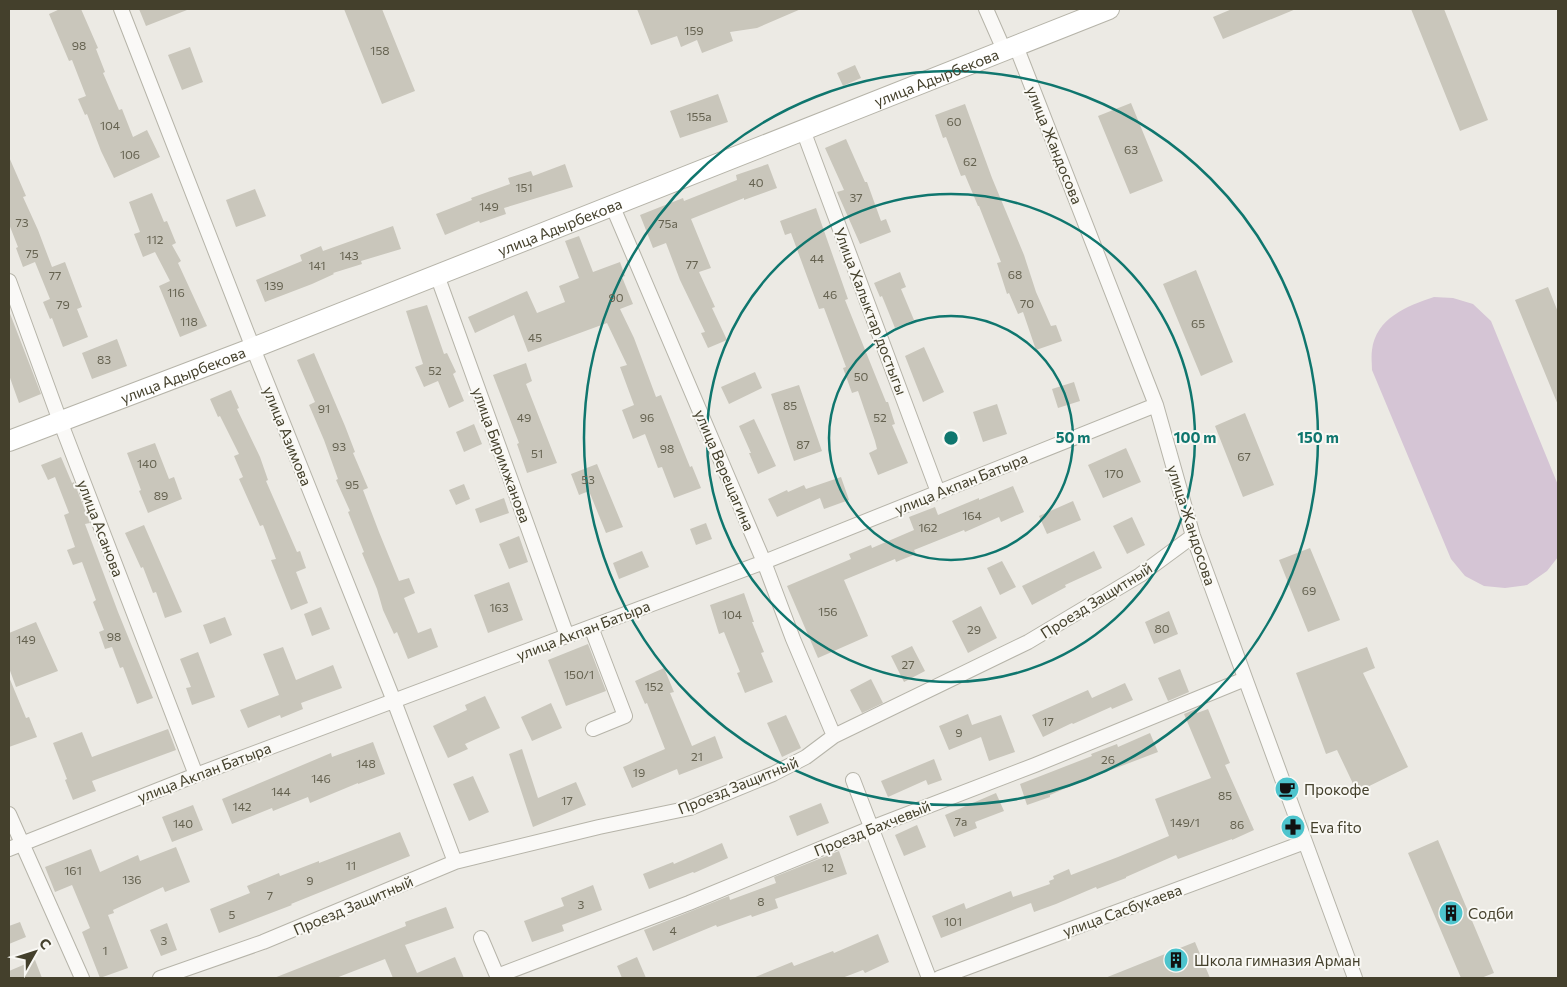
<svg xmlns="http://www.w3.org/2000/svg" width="1567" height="987" viewBox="0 0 1567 987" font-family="Commissioner,sans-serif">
<rect width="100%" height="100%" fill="#eceae4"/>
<path fill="#d5c5d5" d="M1434,297L1453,298L1473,304L1491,321L1558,485V557L1547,571L1527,585L1505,588L1484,586L1465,576L1451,559L1372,370C1372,364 1371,357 1372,350C1376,318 1407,306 1434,297Z"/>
<path fill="#c9c6bb" d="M60,9H81L98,48L96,49L105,72L103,73L119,110L122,109L133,137L147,130L160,157L114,178L101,151L87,114L85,115L78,99L86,96L72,60L69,61L49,14Z
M139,9H187V10L146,26Z
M344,9H382L415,91L382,104Z
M637,9H801L757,28L730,32L733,41L702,53L697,40L681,47L677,36L651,45Z
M1232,9H1296L1223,39L1213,17Z
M1411,9H1444L1488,120L1460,131Z
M190,47L203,82L182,90L168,55Z
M855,65L861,78L843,86L837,73Z
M718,94L728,122L680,138L670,111Z
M1131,103L1163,181L1130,194L1098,116Z
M965,104L992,178L1024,255L1036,292L1051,326L1056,325L1062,341L1036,350L1023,312L1018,314L1009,293L1007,294L997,263L1001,262L979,206H978L965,175L961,176L946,137L943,138L935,115Z
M846,139L865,182H867L881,221L886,219L891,232L860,244L837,192L844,190L825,148Z
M9,157L26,196L23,197L38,230L52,267L65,262L82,307L77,309L88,337L63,347L52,318L50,319L43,302L50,299L35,262L23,267L16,248L18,247L9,224Z
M565,164L573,187L504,208L506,214L480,223L479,221L445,235L436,214L472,200L471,198L510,184L508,178L531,171L533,176Z
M768,164L777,188L744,200V198L691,219L711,268L699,272L715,307L712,308L727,340L708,348L701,333L705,332L680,280L666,243L653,248L640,215L683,198L684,201L737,180L736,175Z
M255,189L266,216L236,227L226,200Z
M152,193L164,222L167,221L176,243L172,245L181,261L178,263L207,326L180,337L159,286L170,281L155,252L143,257L134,234L140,232L129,202Z
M816,208L848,299L845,300L886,402H888L895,424L892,425L908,463L878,475L869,453L877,449L875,441L858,391L852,393L843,368L846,367L824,308L819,309L791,233L785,235L780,221Z
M393,226L401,249L361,261L362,264L333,273L334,274L312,284L265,302L256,280L302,261L300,255L321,246L323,251Z
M579,236L593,272L620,262L625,276L622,277L633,304L620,309L634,338L656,397L661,395L690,467L692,466L701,488L674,498L662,467L658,468L645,434L633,439L622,410L634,405L620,367L627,365L607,323L528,352L514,315L475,333L468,317L527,291L537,313L565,302L559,286L579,278L565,241Z
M1196,270L1233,362L1201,376L1163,284Z
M900,272L906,287L901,289L914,320L895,328L882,296L880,297L874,283Z
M1548,287L1558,312V405L1515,300Z
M427,305L444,354L447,353L456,372L453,374L464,401L449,408L438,381L424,387L415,367L423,364L406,311Z
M9,311L41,394L19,403L9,375Z
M117,339L127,366L92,379L82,353Z
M924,347L944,392L923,402L905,356Z
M314,353L345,426L355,452L353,453L368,488L363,490L379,532L399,581L409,578L415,593L404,598L418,633L431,628L438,647L408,659L397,632L394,634L383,610L377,589L362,553L364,552L348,512L350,511L336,480L338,479L324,440L309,405L315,402L297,360Z
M526,363L532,381L526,384L557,463L527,473L517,444L519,443L493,375Z
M755,372L762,388L729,404L721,387Z
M1074,382L1080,401L1058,408L1052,389Z
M799,385L822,451L794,461L771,394Z
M231,390L239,408L237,409L260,457L268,480L266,481L297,552L300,551L306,568L296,572L308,603L291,610L271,560L276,559L263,525L260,526L239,479L243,477L234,456L239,454L220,416L218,417L210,399Z
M997,404L1007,434L983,442L973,412Z
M1245,413L1274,485L1243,497L1215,426Z
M754,419L776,466L758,474L749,453H751L739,426Z
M474,424L482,444L464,452L456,432Z
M155,443L169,479L174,477L182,499L148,513L139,491L141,490L127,453Z
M1126,448L1141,482L1103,498L1088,465Z
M61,457L72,483L74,482L90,523L85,524L118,612L153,698L137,704L123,667L120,668L112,647L105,649L99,632L104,630L93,602L96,600L82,562L73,565L67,550L75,547L64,515L69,513L55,477L48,480L41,465Z
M597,464L623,527L606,533L589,491L579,495L571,474Z
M841,477L849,500L824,509L820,498L777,517L768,499L787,490L788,492L804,485L806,489Z
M464,484L470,499L456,505L449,490Z
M1013,486L1024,512L1001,522L999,517L965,532L964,530L914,550L916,554L896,562L895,559L844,580L868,636L818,658L787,586L851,559L849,554L871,545L872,548L914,530L909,517L935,507L938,515L979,498V500Z
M504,498L509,513L480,523L475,509Z
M1073,501L1081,520L1047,534L1039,516Z
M1132,517L1145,545L1127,554L1113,526Z
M706,523L712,539L696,545L690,529Z
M144,525L182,612L165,618L156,592L153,593L143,567L141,568L125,533Z
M519,536L528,562L509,569L499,544Z
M1310,548L1340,620L1308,632L1279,560Z
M642,551L649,567L619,579L613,563Z
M1094,551L1102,568L1065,585L1066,587L1032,605L1022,586Z
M1002,561L1016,587L1000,595L987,568Z
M509,582L523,620L488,633L474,595Z
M744,593L754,622H752L764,652L761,653L773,682L745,693L737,673L740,672L724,632L719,634L710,605Z
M981,606L997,638L968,653L952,621Z
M321,607L330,629L312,636L304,614Z
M1169,611L1178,634L1154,644L1145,622Z
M225,617L232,635L210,644L203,625Z
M36,622L58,671L16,687L9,668V633Z
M588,644L606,691L566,706L548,660Z
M912,646L925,671L904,682L891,656Z
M283,647L296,680L333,665L342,688L301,703L303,709L281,718L280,715L248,728L240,710L279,695L263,654Z
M1367,647L1375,668L1363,673L1408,767L1357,792L1337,750L1326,754L1296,673Z
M198,652L215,697L192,705L186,688L191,687L180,659Z
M664,668L674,692L670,693L692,746L715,736L723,758L679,775L677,769L632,788L623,767L665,749L647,703L645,704L635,681Z
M1180,669L1189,692L1168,701L1158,678Z
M9,677L26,718L29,717L37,737L9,747Z
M871,679L883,703L862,713L850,690Z
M1125,683L1133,700L1112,709L1111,707L1073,724L1072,723L1043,737L1032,715L1088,690L1092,698Z
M485,696L500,728L465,744L468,749L448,758L433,726L467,710L465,705Z
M551,703L562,728L532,741L521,717Z
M1196,709L1197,713L1208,709L1230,763L1225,765L1254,830L1232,840V839L1178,859L1176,855L1126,877V878L1097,889L1096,887L1056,904L1034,912L1031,903L941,938L932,916L964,903L966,909L1011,891L1013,897L1050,884L1049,881L1054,879L1053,876L1069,869L1071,875L1118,857L1169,836L1155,799L1211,778L1184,714Z
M968,714L972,725L1001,715L1015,752L989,761L981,737L949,750L939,726Z
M786,715L801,748L782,757L767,723Z
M168,729L176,750L92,781L96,791L73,800L65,780L67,779L53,743L82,732L92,757Z
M1150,733L1158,752L1082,781L1050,795V797L1027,805L1020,784L1092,756L1091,754L1117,744L1118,747Z
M373,742L385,774L358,784V783L310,803L308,797L273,811L272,808L232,824L222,799L331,753L332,757Z
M522,749L538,798L576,782L586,805L533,827L509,754Z
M934,759L942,780L928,785L926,780L888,797L881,781Z
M473,776L489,812L469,821L453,784Z
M996,793L1004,811L975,822L977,828L954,837L945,815Z
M821,803L829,823L797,836L789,816Z
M193,805L203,830L172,842L162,817Z
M917,825L926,847L904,856L895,835Z
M400,832L410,856L291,904L292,905L219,933L210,909L250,893L247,886L279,873L280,876L319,861V863Z
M1438,840L1494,973L1481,978H1461L1408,853Z
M722,843L728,858L694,873L693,872L649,889L643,874L673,862L674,864Z
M176,847L190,882L165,892L163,887L113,910L114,913L108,915L128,968L100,978L82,932L90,928L72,885L55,892L45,867L91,849L100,872L138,855L140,861Z
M839,851L847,874L775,899L778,908L752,917L751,915L717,927L716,925L653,951L644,930L729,896L730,900L776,883L774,877Z
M593,885L602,910L562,925L564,931L532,942L524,921L564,906L561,898Z
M446,907L454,928L405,945L417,973L455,957L464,978H393L385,959L336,978H274L406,926L405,922Z
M20,922L26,937L9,944V926Z
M167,923L177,950L161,956L150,930Z
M878,934L889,962L865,973L863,970L842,978H753L792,962L794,966L833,951L834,953Z
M1195,942L1210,978H1105Z
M637,957L646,978H622L617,966Z
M35,960L42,978H9V971Z"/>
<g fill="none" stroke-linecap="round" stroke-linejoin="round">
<defs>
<path id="minor" d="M121,9L253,348L394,701L455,862
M986,9L1004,50
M1016,46L1156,405L1193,536L1355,978
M803,130L938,492
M612,205L764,562L793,639L834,736
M437,275L567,636
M9,281L60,421L196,775
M591,627L625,716L593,729
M853,780L929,978
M9,814L82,978
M9,849L196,775L764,562L1156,405
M481,938L498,978
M497,976L689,903L871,828L1035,765L1245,679
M160,978L263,942L455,862L599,827L690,808L773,774L806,757L834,736L1028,642L1140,575L1193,536
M939,978L1305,842"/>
<g id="secondary">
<path id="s1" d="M9,441L253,348L1109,9"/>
</g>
</defs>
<use href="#minor" stroke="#b6b4a9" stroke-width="16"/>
<use href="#secondary" stroke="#b6b4a9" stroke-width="22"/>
<use href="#minor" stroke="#faf9f7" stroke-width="14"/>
<use href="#secondary" stroke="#fff" stroke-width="20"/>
</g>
<g fill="none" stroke="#0f766e" stroke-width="2.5">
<circle cx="951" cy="438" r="122"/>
<circle cx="951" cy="438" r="244"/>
<circle cx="951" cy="438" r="367"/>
</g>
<defs>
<symbol id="cafe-disc" viewBox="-11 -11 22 22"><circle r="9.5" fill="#4dc4cd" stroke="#f9f8f4"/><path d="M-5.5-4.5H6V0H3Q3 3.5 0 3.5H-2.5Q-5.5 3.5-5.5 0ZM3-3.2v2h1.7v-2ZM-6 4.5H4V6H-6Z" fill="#111"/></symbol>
<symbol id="pharmacy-disc" viewBox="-11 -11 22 22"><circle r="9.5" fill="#4dc4cd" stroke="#f9f8f4"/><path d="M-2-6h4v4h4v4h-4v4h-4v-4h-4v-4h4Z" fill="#111"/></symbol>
<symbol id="building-disc" viewBox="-11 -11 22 22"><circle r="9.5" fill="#4dc4cd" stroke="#f9f8f4"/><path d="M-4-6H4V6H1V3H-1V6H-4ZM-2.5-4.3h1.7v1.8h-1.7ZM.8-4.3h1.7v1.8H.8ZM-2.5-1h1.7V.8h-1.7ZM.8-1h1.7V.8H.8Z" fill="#111"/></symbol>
</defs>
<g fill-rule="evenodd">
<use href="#cafe-disc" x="1273" y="775" width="28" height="28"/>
<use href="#pharmacy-disc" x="1279" y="813" width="28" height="28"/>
<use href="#building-disc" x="1437" y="899" width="28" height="28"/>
<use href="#building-disc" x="1162" y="946" width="28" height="28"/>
</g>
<g text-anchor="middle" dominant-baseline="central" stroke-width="4" stroke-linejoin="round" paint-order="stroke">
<g font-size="12" fill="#656250">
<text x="694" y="30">159</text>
<text x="79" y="45">98</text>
<text x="380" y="50">158</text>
<text x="699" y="116">155а</text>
<text x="954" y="121">60</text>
<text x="110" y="125">104</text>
<text x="1131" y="149">63</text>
<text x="130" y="154">106</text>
<text x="970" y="161">62</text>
<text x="756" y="182">40</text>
<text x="524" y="187">151</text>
<text x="856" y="197">37</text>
<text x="489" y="206">149</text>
<text x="22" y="222">73</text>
<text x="668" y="223">75а</text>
<text x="155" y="239">112</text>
<text x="32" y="253">75</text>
<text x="349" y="255">143</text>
<text x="817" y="258">44</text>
<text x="692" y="264">77</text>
<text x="317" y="265">141</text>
<text x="1015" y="274">68</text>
<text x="55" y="275">77</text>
<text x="274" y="285">139</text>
<text x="176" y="292">116</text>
<text x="830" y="294">46</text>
<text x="616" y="297">90</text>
<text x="1027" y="303">70</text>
<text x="63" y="304">79</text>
<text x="189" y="321">118</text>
<text x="1198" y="323">65</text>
<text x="535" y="337">45</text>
<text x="104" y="359">83</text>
<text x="435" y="370">52</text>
<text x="861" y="376">50</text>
<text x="790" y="405">85</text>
<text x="324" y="408">91</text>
<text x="524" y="417">49</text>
<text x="647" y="417">96</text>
<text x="880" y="417">52</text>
<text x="803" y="444">87</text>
<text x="339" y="446">93</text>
<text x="667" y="448">98</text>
<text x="537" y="453">51</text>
<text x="1244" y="456">67</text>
<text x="147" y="463">140</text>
<text x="1114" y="473">170</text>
<text x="588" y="479">53</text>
<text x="352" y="484">95</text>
<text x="161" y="495">89</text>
<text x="972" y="515">164</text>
<text x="928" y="527">162</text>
<text x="1309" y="590">69</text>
<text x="499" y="607">163</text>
<text x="828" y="611">156</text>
<text x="732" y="614">104</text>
<text x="1162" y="628">80</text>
<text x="974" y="629">29</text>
<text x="114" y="636">98</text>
<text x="26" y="639">149</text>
<text x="908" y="664">27</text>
<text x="579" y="674">150/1</text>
<text x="654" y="686">152</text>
<text x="1048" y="721">17</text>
<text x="959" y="732">9</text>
<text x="697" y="756">21</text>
<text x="1108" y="759">26</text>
<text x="366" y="763">148</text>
<text x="639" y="772">19</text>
<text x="321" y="778">146</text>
<text x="281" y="791">144</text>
<text x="1225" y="795">85</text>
<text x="567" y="800">17</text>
<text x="242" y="806">142</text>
<text x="961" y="821">7а</text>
<text x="1185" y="822">149/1</text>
<text x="183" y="823">140</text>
<text x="1237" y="824">86</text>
<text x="351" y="865">11</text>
<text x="828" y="867">12</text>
<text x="73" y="870">161</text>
<text x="132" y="879">136</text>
<text x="310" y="880">9</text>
<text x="270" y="895">7</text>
<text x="761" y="901">8</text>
<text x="581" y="904">3</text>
<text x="232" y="914">5</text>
<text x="953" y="921">101</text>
<text x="673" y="930">4</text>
<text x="164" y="940">3</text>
<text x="105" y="950">1</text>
</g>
<g font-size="15" fill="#44402c" stroke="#f9f8f4">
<text stroke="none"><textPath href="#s1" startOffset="996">улица Адырбекова</textPath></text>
<text transform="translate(1055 145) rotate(68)">улица Жандосова</text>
<text stroke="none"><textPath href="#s1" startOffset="591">улица Адырбекова</textPath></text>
<text transform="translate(871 311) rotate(69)">Улица Халыктар достыгы</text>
<text stroke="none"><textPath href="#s1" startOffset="186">улица Адырбекова</textPath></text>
<text transform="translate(288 436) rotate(68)">улица Азимова</text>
<text transform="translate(502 455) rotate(70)">улица Биримжанова</text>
<text transform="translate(725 470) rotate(67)">улица Верещагина</text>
<text transform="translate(961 483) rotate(-22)">улица Акпан Батыра</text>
<text transform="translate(1192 525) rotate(72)">улица Жандосова</text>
<text transform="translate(101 528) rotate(69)">улица Асанова</text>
<text transform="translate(1096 600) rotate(-32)">Проезд Защитный</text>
<text transform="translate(583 630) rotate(-21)">улица Акпан Батыра</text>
<text transform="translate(204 772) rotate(-21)">улица Акпан Батыра</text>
<text transform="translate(738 785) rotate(-22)">Проезд Защитный</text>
<text transform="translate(872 828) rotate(-22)">Проезд Бахчевый</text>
<text transform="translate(353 905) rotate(-23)">Проезд Защитный</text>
<text transform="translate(1122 910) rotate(-20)">улица Сасбукаева</text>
</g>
<g font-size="15" fill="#44402c" stroke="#f9f8f4" text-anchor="start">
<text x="1304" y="789">Прокофе</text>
<text x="1310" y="827">Eva fito</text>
<text x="1468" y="913">Содби</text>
<text x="1194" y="960">Школа гимназия Арман</text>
</g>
</g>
<circle cx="951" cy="438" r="8" fill="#0f766e" stroke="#f9f8f4" stroke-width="2.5"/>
<g font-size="15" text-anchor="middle" font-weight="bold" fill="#0f766e" stroke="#f9f8f4" stroke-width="4" stroke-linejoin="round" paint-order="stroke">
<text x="1073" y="443">50 m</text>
<text x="1195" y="443">100 m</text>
<text x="1318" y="443">150 m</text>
</g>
<rect width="1567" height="987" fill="none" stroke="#44402c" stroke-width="20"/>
<g transform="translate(35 952) rotate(51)" stroke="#f9f8f4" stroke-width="4" paint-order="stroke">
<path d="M0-4L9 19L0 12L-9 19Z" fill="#44402c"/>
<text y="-8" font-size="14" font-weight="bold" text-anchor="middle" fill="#44402c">С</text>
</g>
</svg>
